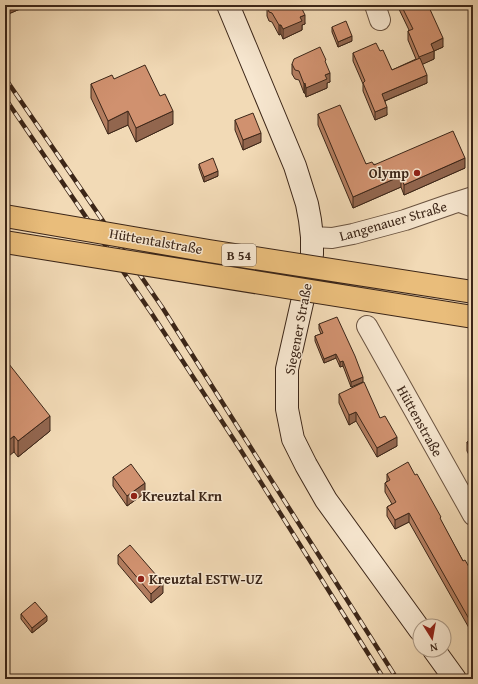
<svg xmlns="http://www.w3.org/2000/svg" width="478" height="684" viewBox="0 0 478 684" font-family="'Gentium Book Plus',serif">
<rect width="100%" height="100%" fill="#f2dab6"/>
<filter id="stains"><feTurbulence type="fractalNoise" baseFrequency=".005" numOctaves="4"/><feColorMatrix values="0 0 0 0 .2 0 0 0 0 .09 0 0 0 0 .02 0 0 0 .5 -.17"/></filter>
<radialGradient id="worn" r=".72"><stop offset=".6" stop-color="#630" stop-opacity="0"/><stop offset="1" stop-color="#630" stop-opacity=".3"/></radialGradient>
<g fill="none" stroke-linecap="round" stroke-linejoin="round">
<defs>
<path id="service" d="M454,205L473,212"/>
<path id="minor" d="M375,5L380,20
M312,237L332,238L353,234L405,220L451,204L473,197
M367,326L473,515"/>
<path id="secondary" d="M228,5L295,166L307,204L310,220L312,237V254L309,272L287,369V409L293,439L306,465L326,500L420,630
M434,650L455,679"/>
</defs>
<use href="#service" stroke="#6a5340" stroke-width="12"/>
<use href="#minor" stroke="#6a5340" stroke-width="22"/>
<use href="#secondary" stroke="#3c2618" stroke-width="24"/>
<use href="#service" stroke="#f7e7d0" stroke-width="10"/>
<use href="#minor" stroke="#f7e7d0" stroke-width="20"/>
<use href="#secondary" stroke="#f7e7d0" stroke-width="22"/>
<defs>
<path id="rail" d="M5,78L162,307L397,679
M5,98L152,314L240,449L384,679"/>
</defs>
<use href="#rail" stroke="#3c2618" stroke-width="4.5"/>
<use href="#rail" stroke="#f7e7d0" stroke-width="3" stroke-dasharray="9" stroke-linecap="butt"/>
<defs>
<path id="trunk-bridge" d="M5,216L209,251L473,292
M5,242L473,317"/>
</defs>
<use href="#trunk-bridge" stroke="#3c2618" stroke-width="24" stroke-linecap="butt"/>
<use href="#trunk-bridge" stroke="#e9bd7b" stroke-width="22"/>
</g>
<path fill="#b37d5f" stroke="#3c2618" d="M5,5H27V6L6,15Z
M301,5L305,24L302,25V30L283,39L281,34L279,35L272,22L269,21L267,16V6Z
M397,5H428L443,47L434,51V59L422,64L427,83L385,101L387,115L375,120L363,91V84L353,61V53L380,51L392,70L416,59L408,40V31L409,30Z
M332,27L352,41L338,47L332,32Z
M292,64L326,65L330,82L327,83V88L306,97L305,93H304L299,80L295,79L292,74Z
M114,79L173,124L136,142L128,125L108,134L91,98V84Z
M318,114L366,164L465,168L404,195L401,187L353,208L318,125Z
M235,120L261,142L243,150L235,130Z
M199,164L218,176L204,182L199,168Z
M319,324L363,382L351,387L343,366L340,367L336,358L324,363L315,341V336L321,334L319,329Z
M5,359L50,431L18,457L14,452Z
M339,394L380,418L397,446L377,457L356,421L349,425L339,403Z
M473,438V463L467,451V442Z
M387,474L441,521L463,561L473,574V635L409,522L395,529L387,516V507L392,504L385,492V483L387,481Z
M113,477L145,493L127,506L113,486Z
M118,555L163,593L151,603L118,564Z
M21,614L47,621L32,633L21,619Z"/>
<path fill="#92664e" stroke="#3c2618" d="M6,5H27V6L6,15Z
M305,15V24L302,25V30L283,39V29L300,17Z
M279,25H281V34L279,35Z
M352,36V41L338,47V42Z
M443,38V47L434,51V59L419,66V57L431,44Z
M330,73V82L327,83V88L306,97V88L325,75Z
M427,75V83L382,102V94Z
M305,83V93H304V84Z
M387,107V115L375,120V112Z
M128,111V125L108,134V121Z
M173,111V124L136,142V128Z
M261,133V142L243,150V140Z
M465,158V168L404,195V185Z
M218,171V176L204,182V177Z
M401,176V187L353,208V197Z
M336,354V358L324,363V359Z
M343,361V366L340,367V362Z
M363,377V382L351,387V382Z
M356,412V421L349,425V415Z
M50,416V431L18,457V441Z
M14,436V452L5,459V443Z
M397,437V446L377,457V448Z
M145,483V493L127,506V496Z
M409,513V522L395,529V520Z
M163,583V593L151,603V594Z
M47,616V621L32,633V628Z"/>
<path fill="#d0916f" stroke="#3c2618" d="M267,5H300L305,15L300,17L302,21L283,29L281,25H279L272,13L269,12L267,6Z
M401,5H428L443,38L431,44L434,51L419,57L408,31L413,29Z
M346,21L352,36L338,42L332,27Z
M376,43L380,51L383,50L392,70L420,58L427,75L382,94L387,107L375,112L363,83L365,81L353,53Z
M320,47L326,60L325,61L330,73L325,75L327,79L306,88L305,83L304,84L299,71L295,70L292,64L294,59Z
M145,65L160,96L165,94L173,111L136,128L128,111L108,121L91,84L112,75L114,79Z
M340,105L366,164L372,162L374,165L453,131L465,158L404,185L401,176L353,197L318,114Z
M253,113L261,133L243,140L235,120Z
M213,158L218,171L204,177L199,164Z
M337,317L355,356L363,377L351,382L343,361L340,362L336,354L324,359L315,336L323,333L319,324Z
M5,359L50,416L18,441L14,436L5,443Z
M364,382L380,418L385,416L397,437L377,448L356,412L349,415L339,394Z
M473,438V454L467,442Z
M408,462L415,475L417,474L441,517L440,518L463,561L465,560L473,574V626L409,513L395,520L387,507L396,502L385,483L390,480L387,474Z
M131,464L145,483L127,496L113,477Z
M130,545L163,583L151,594L118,555Z
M35,602L47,616L32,628L21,614Z"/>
<g fill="#8f2418" stroke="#f7e7d0" stroke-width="1.5">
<circle cx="417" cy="173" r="4"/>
<circle cx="134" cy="496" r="4"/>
<circle cx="141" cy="579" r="4"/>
</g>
<g text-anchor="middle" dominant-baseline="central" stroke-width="3" stroke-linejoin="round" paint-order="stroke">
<rect fill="#f7e7d0" stroke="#74604f" stroke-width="1" x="222" y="244" width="34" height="22" rx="3"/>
<g font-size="13" font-weight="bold" fill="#3c2618">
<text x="239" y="255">B 54</text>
</g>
<g font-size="14" font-weight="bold" fill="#3c2618" stroke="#f7e7d0" text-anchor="start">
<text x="409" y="173" text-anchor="end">Olymp</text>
<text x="142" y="496">Kreuztal Krn</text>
<text x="149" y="579">Kreuztal ESTW-UZ</text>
</g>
<g font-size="14" fill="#3c2618" stroke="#f7e7d0">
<text transform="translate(393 221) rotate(-16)">Langenauer Straße</text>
<text transform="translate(156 241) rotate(10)">Hüttentalstraße</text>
<text transform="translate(298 329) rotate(-79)">Siegener Straße</text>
<text transform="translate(420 421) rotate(61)">Hüttenstraße</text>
</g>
</g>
<rect width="478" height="684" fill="none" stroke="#f2dab6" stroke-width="20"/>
<rect x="6" y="6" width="466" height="672" fill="none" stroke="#3c2618" stroke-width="2"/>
<rect x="10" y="10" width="458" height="664" fill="none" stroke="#3c2618"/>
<g transform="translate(432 638) rotate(169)"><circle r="19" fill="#f7e7d0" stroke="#ac9a86"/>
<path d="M0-3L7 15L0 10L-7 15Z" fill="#8f2418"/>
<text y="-6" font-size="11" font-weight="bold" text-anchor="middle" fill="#3c2618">N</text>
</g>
<rect width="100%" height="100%" filter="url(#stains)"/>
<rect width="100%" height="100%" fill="url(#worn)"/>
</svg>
